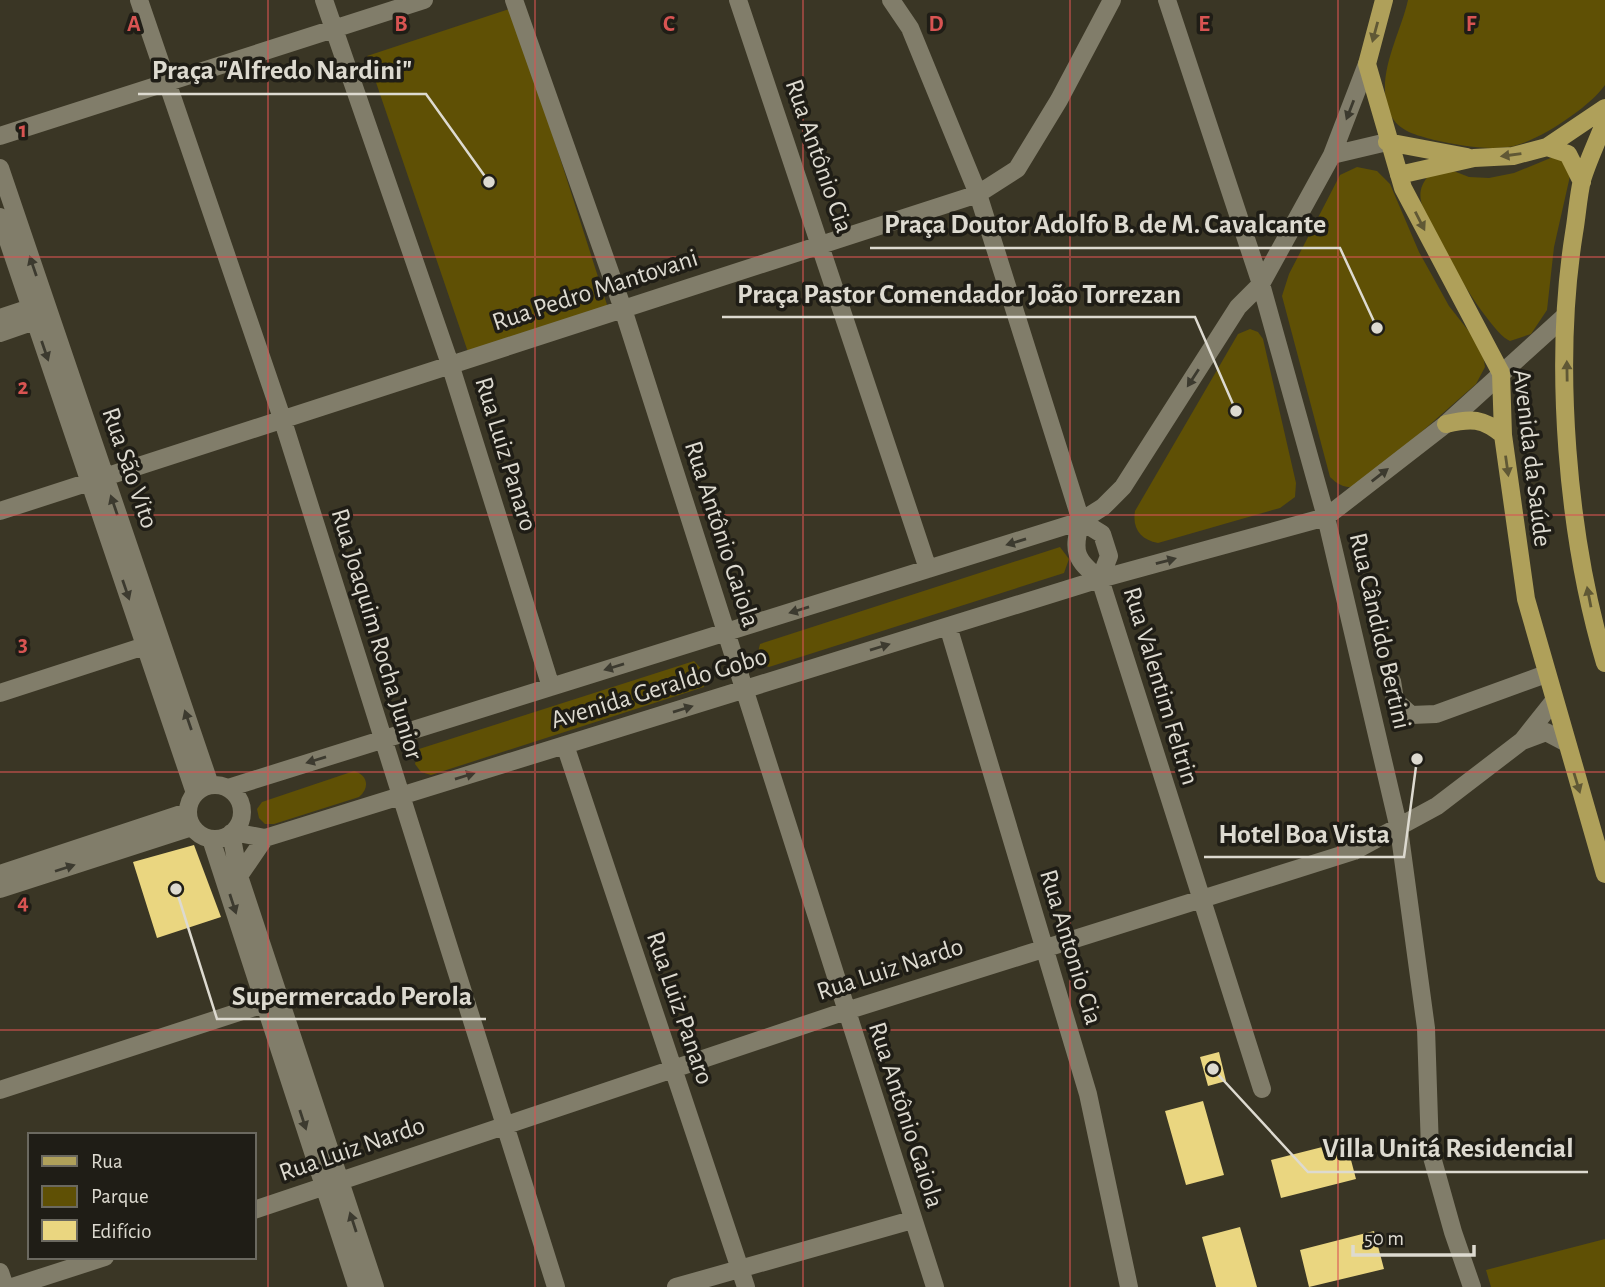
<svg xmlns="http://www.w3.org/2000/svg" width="1605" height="1287" viewBox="0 0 1605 1287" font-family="'Alegreya Sans',sans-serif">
<rect width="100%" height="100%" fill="#3a3625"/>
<path fill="#5f5005" d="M1408,0H1605V85C1590,107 1535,144 1508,147C1482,150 1459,145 1434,140C1417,135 1399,132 1390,114C1374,77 1400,36 1408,0Z
M512,8L608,308L469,355L367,56Z
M1553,157L1562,160L1570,176L1554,247L1547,310L1531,334L1510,341C1489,333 1426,226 1421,201C1419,191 1422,184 1428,176L1451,170L1469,177L1489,178L1514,173Z
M1357,167L1377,171L1390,184L1419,252L1449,306L1482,348L1485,367L1476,384L1360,486C1347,489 1339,486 1330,477L1282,296L1289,274L1340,175Z
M1250,329L1258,332L1263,339L1296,483L1295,497L1280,508L1158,543C1141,540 1132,529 1135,511L1238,334Z
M1060,547L1069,559L1064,573L769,667L761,664L757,656L760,644Z
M694,661L706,674L704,687L431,775L421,772L415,764L419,749Z
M354,771C368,775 370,788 359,797L274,824H265L259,818L257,809L262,802Z
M1605,1239V1287H1491L1486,1270Z"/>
<path fill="#ead680" d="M194,845L221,917L157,938L133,862Z
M1219,1052L1226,1081L1208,1086L1200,1057Z
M1203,1101L1224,1175L1186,1185L1165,1111Z
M1346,1141L1356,1179L1281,1198L1271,1160Z
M1240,1227L1257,1287H1216L1202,1237Z
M1374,1231L1384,1269L1309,1287L1300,1250Z"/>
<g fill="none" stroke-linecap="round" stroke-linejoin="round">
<path stroke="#817d6a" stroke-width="18" d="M139,0L282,418L556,1287
M324,0L450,364L551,687
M514,0L623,309L935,1287
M738,0L928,569
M891,0L910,28L978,194L1081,521C1072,551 1075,560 1100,579L1262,1089
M1167,0L1261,284L1326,517L1399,829L1426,1028L1430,1150L1453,1232L1472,1287
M0,136L424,0
M1332,155L1387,142
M0,168L210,785
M0,217L195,793
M0,318L42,304
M0,333L46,317
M0,511L978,194L1017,169L1059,100L1112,0
M1081,521L1102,534L1109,556L1100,579
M948,626L1088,1094L1129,1287
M1392,681L1395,700L1411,715L1436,714L1546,674
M0,693L154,643
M1522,741L1546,732L1565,742
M565,745L746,1287
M188 812a27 27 0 1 1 54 0a27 27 0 1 1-54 0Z
M228,788L1081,521L1103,507L1123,487L1238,307L1261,284L1332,155L1367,64
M233,832L265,838L1100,579L1326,517L1446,424L1565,316
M231,833L239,876L375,1287
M211,839L357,1287
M0,874L187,812
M239,876L265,838
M0,889L192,827
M0,1090L276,1000
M254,1210L846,1011L1354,851L1437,806L1522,741L1553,702
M0,1272L5,1287
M12,1287L105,1257
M676,1287L912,1220"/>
<path stroke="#afa05a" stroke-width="18" d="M1384,0L1367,64L1403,188L1501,373L1503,435L1526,599L1605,874
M1605,121C1598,140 1588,160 1582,180C1578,197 1577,216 1574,233C1553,365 1567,535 1605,663
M1387,142L1467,157
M1547,147L1568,154L1582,182
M1399,175L1474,158L1513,156L1547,147L1605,108
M1446,424C1471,418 1483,418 1503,435"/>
</g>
<defs><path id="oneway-solid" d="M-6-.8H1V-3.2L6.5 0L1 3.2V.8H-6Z" transform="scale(1.75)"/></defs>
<g fill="#605835">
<use href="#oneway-solid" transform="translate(1375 32) rotate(105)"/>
<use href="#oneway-solid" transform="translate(1511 155) rotate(172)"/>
<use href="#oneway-solid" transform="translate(1420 221) rotate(63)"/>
<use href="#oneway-solid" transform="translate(1567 371) rotate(-91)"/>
<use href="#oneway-solid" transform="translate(1507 466) rotate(82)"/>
<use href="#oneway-solid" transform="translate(1589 597) rotate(-101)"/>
<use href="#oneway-solid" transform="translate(1577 783) rotate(73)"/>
</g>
<g fill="#3c3a2f">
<use href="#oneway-solid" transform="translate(1350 110) rotate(111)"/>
<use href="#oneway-solid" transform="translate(33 266) rotate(-109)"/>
<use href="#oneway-solid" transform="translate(45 351) rotate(71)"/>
<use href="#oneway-solid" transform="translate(1193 378) rotate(123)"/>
<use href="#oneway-solid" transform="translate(1380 475) rotate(-38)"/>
<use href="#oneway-solid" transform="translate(114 505) rotate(-109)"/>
<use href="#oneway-solid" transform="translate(1016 542) rotate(163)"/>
<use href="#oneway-solid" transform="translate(1166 561) rotate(-15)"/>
<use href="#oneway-solid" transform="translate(126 590) rotate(71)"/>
<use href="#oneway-solid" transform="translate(799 610) rotate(163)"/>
<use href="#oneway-solid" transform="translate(880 647) rotate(-17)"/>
<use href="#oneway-solid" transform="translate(614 667) rotate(163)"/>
<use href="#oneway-solid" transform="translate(683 709) rotate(-17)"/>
<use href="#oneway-solid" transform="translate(188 720) rotate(-109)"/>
<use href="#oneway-solid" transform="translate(316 760) rotate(163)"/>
<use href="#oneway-solid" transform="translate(465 776) rotate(-17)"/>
<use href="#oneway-solid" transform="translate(65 868) rotate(-18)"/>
<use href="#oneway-solid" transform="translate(233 904) rotate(72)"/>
<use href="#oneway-solid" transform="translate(303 1120) rotate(72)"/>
<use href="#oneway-solid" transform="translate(353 1222) rotate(-108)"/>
</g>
<path fill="none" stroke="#d85452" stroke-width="2" stroke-opacity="0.55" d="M268,0V1287M535,0V1287M803,0V1287M1070,0V1287M1338,0V1287M0,257H1605M0,515H1605M0,772H1605M0,1030H1605"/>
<g text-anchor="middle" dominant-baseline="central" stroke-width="7" stroke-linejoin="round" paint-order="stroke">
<g font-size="26" fill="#dddad0" stroke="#1f1d16">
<text transform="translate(819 156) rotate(71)">Rua Antônio Cia</text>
<text transform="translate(595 290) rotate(-18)">Rua Pedro Mantovani</text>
<text transform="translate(506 454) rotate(73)">Rua Luiz Panaro</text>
<text transform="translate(1532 458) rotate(83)">Avenida da Saúde</text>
<text transform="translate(130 468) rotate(71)">Rua São Vito</text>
<text transform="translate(722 534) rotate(72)">Rua Antônio Gaiola</text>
<text transform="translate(1380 631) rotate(77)">Rua Cândido Bertini</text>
<text transform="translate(377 634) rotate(73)">Rua Joaquim Rocha Junior</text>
<text transform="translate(1161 686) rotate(73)">Rua Valentim Feltrin</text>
<text transform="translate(659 688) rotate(-17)">Avenida Geraldo Gobo</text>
<text transform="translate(1071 947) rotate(73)">Rua Antonio Cia</text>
<text transform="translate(890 969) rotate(-18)">Rua Luiz Nardo</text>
<text transform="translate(680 1008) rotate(71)">Rua Luiz Panaro</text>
<text transform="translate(906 1115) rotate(72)">Rua Antônio Gaiola</text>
<text transform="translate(352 1149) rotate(-19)">Rua Luiz Nardo</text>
</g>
</g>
<g font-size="23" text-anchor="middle" font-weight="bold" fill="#d85452" stroke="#1f1d16" stroke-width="7" stroke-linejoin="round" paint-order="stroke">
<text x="134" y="31">A</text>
<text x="401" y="31">B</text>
<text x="669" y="31">C</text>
<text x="936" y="31">D</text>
<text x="1204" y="31">E</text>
<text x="1471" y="31">F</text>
<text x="23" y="137">1</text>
<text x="23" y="394">2</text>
<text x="23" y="651">3</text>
<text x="23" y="909">4</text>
</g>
<path fill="none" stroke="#dddad0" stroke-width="2.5" d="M489 182L426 94H138M1377 328L1340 248H870M1236 411L1195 317H722M1417 759L1404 857H1204M176 889L217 1019H486M1213 1069L1308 1172H1588"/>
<g fill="#dddad0" stroke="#1f1d16" stroke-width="2.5">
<circle cx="489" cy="182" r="7"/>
<circle cx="1377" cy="328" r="7"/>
<circle cx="1236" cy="411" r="7"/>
<circle cx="1417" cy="759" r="7"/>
<circle cx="176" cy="889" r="7"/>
<circle cx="1213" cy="1069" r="7"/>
</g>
<g font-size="28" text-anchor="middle" font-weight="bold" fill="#dddad0" stroke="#1f1d16" stroke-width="7" stroke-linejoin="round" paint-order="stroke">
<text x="282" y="79">Praça "Alfredo Nardini"</text>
<text x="1105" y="233">Praça Doutor Adolfo B. de M. Cavalcante</text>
<text x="959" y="303">Praça Pastor Comendador João Torrezan</text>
<text x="1304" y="843">Hotel Boa Vista</text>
<text x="352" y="1005">Supermercado Perola</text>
<text x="1448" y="1157">Villa Unitá Residencial</text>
</g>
<rect x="28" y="1133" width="228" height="126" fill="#1f1d16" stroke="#6b6960" stroke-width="2"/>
<rect x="42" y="1156" width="35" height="10" fill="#afa05a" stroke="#6b6960" stroke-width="2"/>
<text x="91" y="1168" font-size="21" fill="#dddad0">Rua</text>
<rect x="42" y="1186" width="35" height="21" fill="#5f5005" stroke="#6b6960" stroke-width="2"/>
<text x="91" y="1203" font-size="21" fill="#dddad0">Parque</text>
<rect x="42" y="1220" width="35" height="21" fill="#ead680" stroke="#6b6960" stroke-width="2"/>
<text x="91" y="1238" font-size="21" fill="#dddad0">Edifício</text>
<path d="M1353 1245v10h121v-10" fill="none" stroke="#dddad0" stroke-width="3.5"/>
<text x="1364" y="1245" font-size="21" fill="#dddad0" stroke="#1f1d16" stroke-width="5" paint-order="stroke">50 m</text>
</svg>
